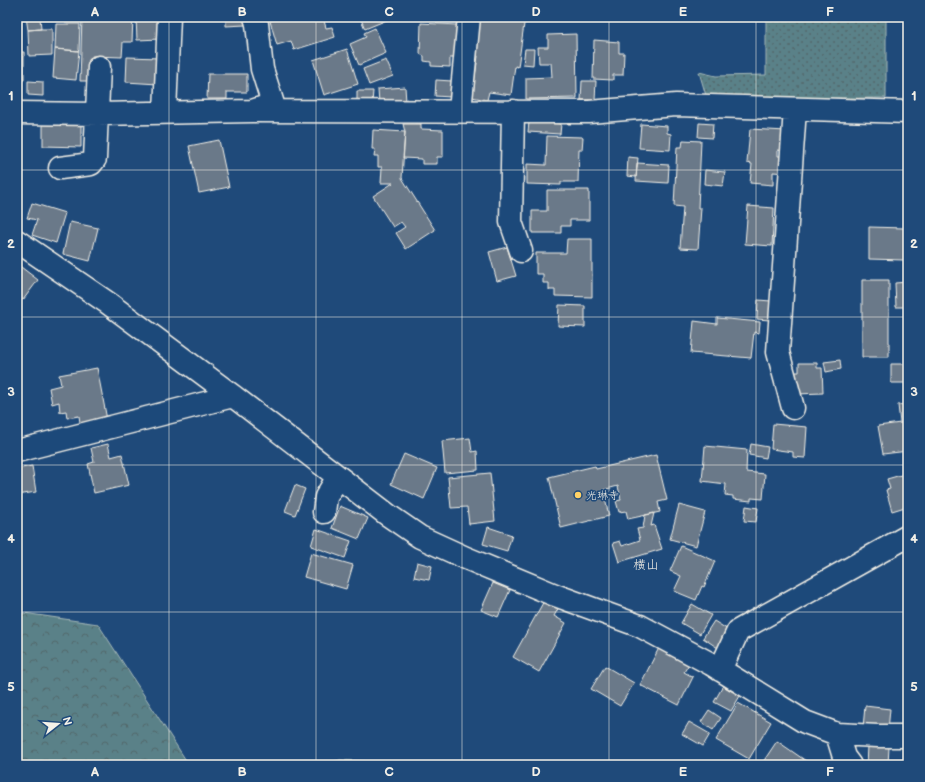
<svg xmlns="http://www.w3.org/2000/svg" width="925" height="782" viewBox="0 0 925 782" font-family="'Balsamiq Sans','Klee One',sans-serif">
<defs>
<pattern id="grass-dots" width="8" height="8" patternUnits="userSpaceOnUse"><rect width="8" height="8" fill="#5a8188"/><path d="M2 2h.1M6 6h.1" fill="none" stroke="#52676a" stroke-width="1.8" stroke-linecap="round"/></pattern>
<pattern id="forest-crowns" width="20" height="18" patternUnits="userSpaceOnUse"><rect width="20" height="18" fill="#5a8188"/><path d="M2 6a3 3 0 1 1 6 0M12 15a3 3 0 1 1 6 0" fill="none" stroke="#52676a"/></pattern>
</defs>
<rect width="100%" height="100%" fill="#1f4a7a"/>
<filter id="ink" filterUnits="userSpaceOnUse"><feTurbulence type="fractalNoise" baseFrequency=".025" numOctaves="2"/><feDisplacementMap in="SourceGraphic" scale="8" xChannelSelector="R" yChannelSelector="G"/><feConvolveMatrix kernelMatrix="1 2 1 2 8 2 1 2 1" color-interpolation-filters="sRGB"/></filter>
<g filter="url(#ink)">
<path fill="url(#grass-dots)" stroke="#a7b9b8" d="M766,17H886V98L707,99L699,72L716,76L766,75Z"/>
<path fill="url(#forest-crowns)" stroke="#a7b9b8" d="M17,612L98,624L189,765H17Z
M340,760L424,765H323Z"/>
<path fill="#6a7989" stroke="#f4f1e8" d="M26,17H40L41,29L28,30Z
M82,17H133L132,42H123L122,57L92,56L91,81H80Z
M136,17H159L160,39L137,40Z
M226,17H245V25L226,26Z
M282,17H323L326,28L332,27L335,37L294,50L291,41L277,45L270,21Z
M360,17H394L365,29Z
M480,17H525L518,67L515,66L511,95L489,92L487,100L472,97L478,56L475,55Z
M421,23L458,25L456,58H450V67L431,66V62L424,61V56L420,54Z
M56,24H80L79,51L55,49Z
M375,28L386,53L359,65L350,44L366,37L364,33Z
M41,29H52V55L29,56L28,30Z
M576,34L577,98L526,99V78L552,77L551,63H539L538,47H548V35Z
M594,40L619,42V53H624L623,75H613V80L593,79Z
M55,49L79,51L76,80L53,78Z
M347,49L358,84L324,95L313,60Z
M525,49H534L533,65L523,64Z
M17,52H24V80H17Z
M127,57L160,58L158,84L126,82Z
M386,60L393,76L369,85L363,69Z
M208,74H247V92H227V99H207Z
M436,80L452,81L451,97L435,96Z
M28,81L43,82V96L28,95Z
M582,81H596L595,100H581Z
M405,87L406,102L379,103L378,89Z
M357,91H373L372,103H357Z
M43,120L81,121V147L43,146Z
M529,122L561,124L560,134L528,132Z
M699,123L713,124L712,138L698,137Z
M403,124H421V129L443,130V157H437V164H422V159L403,158L405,132Z
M641,124L667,126V133L671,134L670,150L639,148Z
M750,129L786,131L784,151L778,150V156H787L786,173L773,172V185L750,183L752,164L747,163Z
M373,130L405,132L402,178L435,230L406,249L396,233L405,227L401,222L393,227L373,196L393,183H381L382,167H378V156H374L375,149H372Z
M547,136L583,137L582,150H579L578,182H561V185L527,184V164L546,165Z
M219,140L229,187L199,193L189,146Z
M683,140L701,141L698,208H701L698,249L680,248L683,207L674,206L677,147H682Z
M628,157L638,158L636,177L627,176Z
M637,163L669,165L668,183L636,181Z
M705,170L725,172L723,186L704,184Z
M547,190H589V220H570V226H561V233H532V211H547Z
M32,203L65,213L56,243L32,235L37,220L27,218Z
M748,206L774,208L772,246L745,244Z
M70,222L98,228L90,261L63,254Z
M869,227L904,228V260L869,259Z
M567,239H592V297L555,296V290H549V283H543V274H536V253H566Z
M507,247L516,276L497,281L489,252Z
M17,264L38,280L23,300L17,296Z
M862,280H889V357H862Z
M908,282V307H896L895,283Z
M758,300L771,301L770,320L757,319Z
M559,305L585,306V327L558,326Z
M717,318L760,322L759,333L754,332L751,358L691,353L694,321L717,324Z
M840,360L841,369L826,372L824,362Z
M799,363H817V368H822L823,393L796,394L795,372H799Z
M891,364H908V383H891Z
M97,368L108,425L81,429L79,416L67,418L66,411L60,412L59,402L52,404L49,388L61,385L59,375Z
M908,404V422L900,423L898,405Z
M908,422V451L883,454L878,426Z
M773,424L807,427L805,458L793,457V452L771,449Z
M470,438L472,452L477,451L478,470L445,473L442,441Z
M108,444L111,457L122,454L129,485L94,493L88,464L94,462L91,448Z
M751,444L768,447L766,458L749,455Z
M705,446L747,450L746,472L765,474L763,499L751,498V501L733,499V496L725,495L726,484L702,481Z
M404,454L437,468L424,499L391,484Z
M656,455L667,500L658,502L660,512L628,519L626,511L619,512L616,501L621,500L618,486L603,490L609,516L561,528L549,477L595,466L596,469Z
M32,466L36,492L17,495V469Z
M490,473L495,521L469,524L467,507L451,508L448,477Z
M908,473V506L892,511L886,490L890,489L887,479Z
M295,485L305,489L295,515L285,511Z
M679,505L705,512L696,546L670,539Z
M340,506L368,518L359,539L332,528Z
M746,506L758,508L756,522L744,521Z
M654,513L651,526L654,525L662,549L619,562L613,543L620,541L622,546L640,540L637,529L643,528L645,515Z
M488,527L512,535L507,551L483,544Z
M316,529L351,541L345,558L311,546Z
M681,546L715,561L704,587L702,586L696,600L674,591L681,576L670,571Z
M311,553L353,565L346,589L304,577Z
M417,562L432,566L429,580L414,577Z
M493,583L510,590L498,617L481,610Z
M545,599L559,607L554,616L566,623L539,672L513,657Z
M692,604L711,615L700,634L681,623Z
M714,621L733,633L721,650L703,638Z
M659,648L689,664L684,672L693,677L679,705L640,685Z
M605,666L634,683L620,706L591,689Z
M723,686L740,696L731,711L714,702Z
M738,703L771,722L749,759L716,740Z
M865,706L890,709L888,730L863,728Z
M709,710L721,718L713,730L701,722Z
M689,722L710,734L703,746L682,734Z
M777,741L806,761L803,765H761Z
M868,746L889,747L888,765H867Z"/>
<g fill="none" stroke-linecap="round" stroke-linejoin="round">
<defs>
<path id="minor" d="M252,111L273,104L262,69L257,24L255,17
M460,111L469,17
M513,111L511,222L521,251
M165,112L169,17
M17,113L98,114L252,111L589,112L676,105L908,112
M60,168L91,164L95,159L99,67
M17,241L108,303L233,396L388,515L420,537L466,558L555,595L640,626L711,664L805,722L837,734L878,736H908
M793,408L778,352L795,109
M17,451L233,396
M324,512L326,497L338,477
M720,670L738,631L908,536
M837,734L844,757L850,765"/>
</defs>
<use href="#minor" stroke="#f4f1e8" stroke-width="25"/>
<use href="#minor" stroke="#1f4a7a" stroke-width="22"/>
</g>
</g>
<path fill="none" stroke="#f4f1e8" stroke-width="1" stroke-opacity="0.55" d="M169,17V765M316,17V765M462,17V765M609,17V765M756,17V765M17,170H908M17,317H908M17,465H908M17,612H908"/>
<circle fill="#ffd166" stroke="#1f4a7a" stroke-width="1.5" cx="578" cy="495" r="4"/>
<g text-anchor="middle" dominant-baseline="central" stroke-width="3" stroke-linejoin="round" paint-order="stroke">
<g font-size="11" fill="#f4f1e8" stroke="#1f4a7a" text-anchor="start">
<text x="586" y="495">光琳寺</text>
</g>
<g font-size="13" fill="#f4f1e8" stroke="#1f4a7a">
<text x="646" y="565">横山</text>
</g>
</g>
<rect width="925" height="782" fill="none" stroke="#1f4a7a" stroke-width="44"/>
<g transform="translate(58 724) rotate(73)" stroke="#1f4a7a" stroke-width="3" paint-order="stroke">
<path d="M0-3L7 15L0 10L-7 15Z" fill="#f4f1e8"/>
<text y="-6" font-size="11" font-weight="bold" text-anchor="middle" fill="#f4f1e8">N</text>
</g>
<rect x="22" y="22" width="881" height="738" fill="none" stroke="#f4f1e8" stroke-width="1.5"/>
<g font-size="13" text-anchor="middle" font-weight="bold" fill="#f4f1e8">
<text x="95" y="16">A</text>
<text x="242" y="16">B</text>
<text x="389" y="16">C</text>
<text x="536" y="16">D</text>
<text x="683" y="16">E</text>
<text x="830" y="16">F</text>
<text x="11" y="100">1</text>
<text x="914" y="100">1</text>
<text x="11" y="248">2</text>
<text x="914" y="248">2</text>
<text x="11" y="396">3</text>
<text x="914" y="396">3</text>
<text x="11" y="543">4</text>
<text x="914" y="543">4</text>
<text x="11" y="691">5</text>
<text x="914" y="691">5</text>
<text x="95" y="776">A</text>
<text x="242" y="776">B</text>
<text x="389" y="776">C</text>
<text x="536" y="776">D</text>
<text x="683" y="776">E</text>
<text x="830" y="776">F</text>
</g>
</svg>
